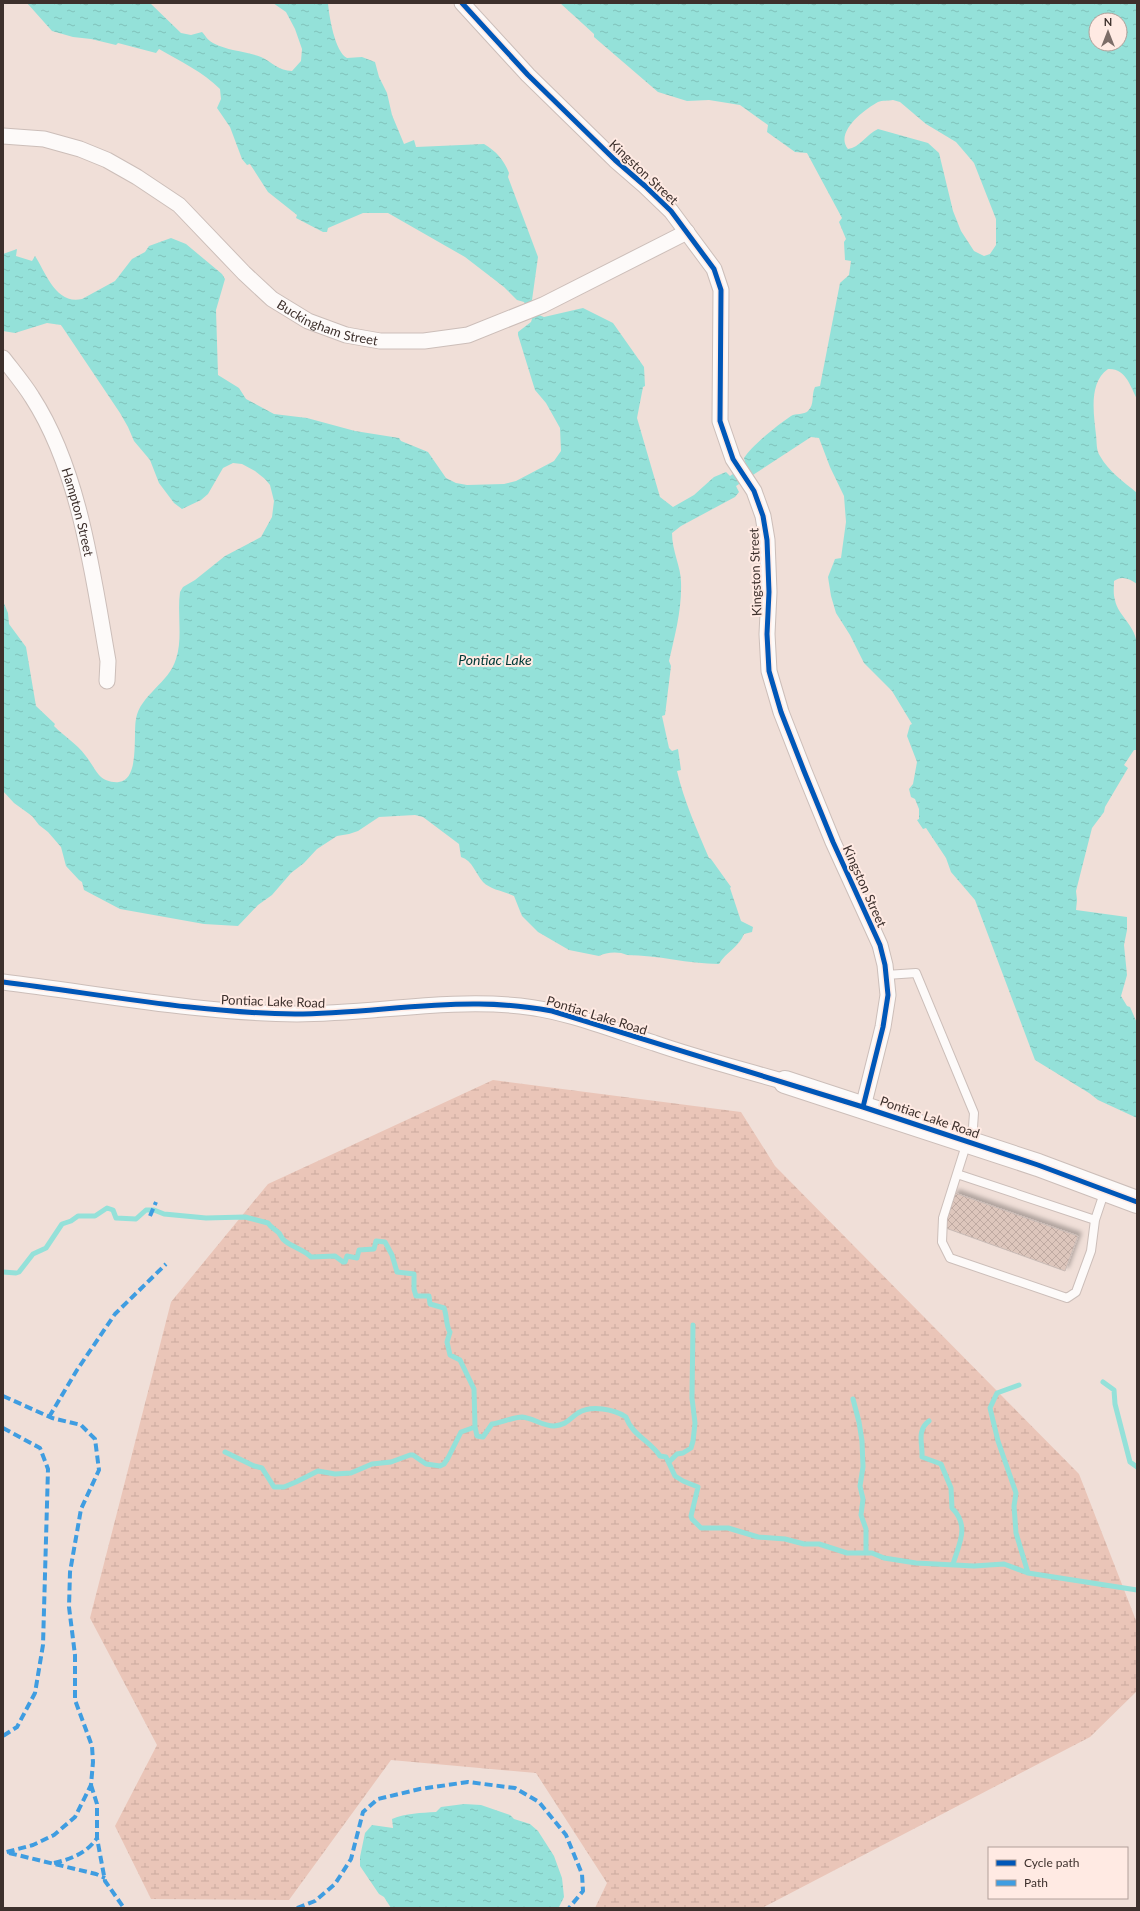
<svg xmlns="http://www.w3.org/2000/svg" width="1140" height="1911" viewBox="0 0 1140 1911" font-family="Lato,sans-serif">
<defs>
<pattern id="wetland-marsh" width="20" height="14" patternUnits="userSpaceOnUse"><rect width="20" height="14" fill="#eac5b8"/><path d="M1 5h8M5 5V1M11 12h8M15 12V8" fill="none" stroke="#caaa9e"/></pattern>
<pattern id="water-ripples" width="26" height="14" patternUnits="userSpaceOnUse"><rect width="26" height="14" fill="#94e1d9"/><path d="M2 4q2-2 4 0t4 0M15 11q2-2 4 0t4 0" fill="none" stroke="#80c1ba"/></pattern>
<pattern id="building-cross-hatch" width="8" height="8" patternUnits="userSpaceOnUse"><rect width="8" height="8" fill="#ddc6bc"/><path d="M0 0l8 8M0 8l8-8" fill="none" stroke="#bfaaa2"/></pattern>
<filter id="shadow"><feDropShadow dx="3.5" dy="-3.5" stdDeviation="2" flood-color="#0004"/></filter>
</defs>
<rect width="100%" height="100%" fill="#f0dfd8"/>
<path fill="url(#wetland-marsh)" d="M493,1080L741,1112L775,1166L1079,1474L1137,1623V1691L1090,1737L762,1908H595L607,1883L536,1773L391,1760L289,1900L151,1899L115,1826L157,1745L90,1618L171,1302L268,1184Z"/>
<path fill="url(#water-ripples)" fill-rule="evenodd" d="M27,3H150L181,33L191,35L202,32C206,36 207,40 213,43C228,51 245,51 261,57C272,62 279,71 292,71L301,61L302,49L295,29L286,12L273,3H328C329,16 335,52 347,58L362,57L375,62L379,77L387,93L392,115L404,144L414,140L416,147L484,144C496,151 504,160 509,173L508,177L538,257L532,300L539,315L544,317L583,308L613,323L644,367L645,386L643,387L637,418L660,497L673,507L694,495L714,477L726,472L730,476L746,465L744,458C751,446 779,424 791,416C796,413 804,415 808,411C815,404 811,395 815,387L820,386L840,283L849,275L851,261L845,260L844,242L846,239L839,222L842,218L807,153L795,152L767,132L768,125L740,105L709,100L687,101L658,92L594,37V34L560,3H1137V399C1130,386 1126,368 1108,369C1088,383 1094,415 1096,435C1097,443 1096,450 1100,456C1109,472 1123,481 1137,493V584C1130,579 1122,575 1114,581C1114,587 1113,594 1115,600C1118,616 1133,622 1137,643V750H1134L1124,765L1128,768L1105,807L1104,812L1092,828L1076,891L1077,900L1076,910L1127,917V930L1124,945L1127,975L1121,996L1127,1006L1130,1007L1137,1023V1118L1098,1100L1089,1093L1035,1060L975,900L951,872L946,858L926,828L923,829L917,820L919,819V809L915,799L911,797L909,789L913,784L917,762L907,736L910,725L912,724L892,691L864,663L850,635L836,613L831,596L828,577L835,559L841,558L846,522L844,496L830,467L819,438L811,437L736,486L739,492L735,497L681,526L672,533C672,551 681,567 681,582C682,609 675,635 669,661L671,666L665,715L662,716L669,748L672,751L678,749L681,770L677,771C684,801 697,830 709,858L711,859L731,887L730,888L741,921L753,927L752,932L744,934C739,947 726,952 719,964C688,964 658,955 627,955C619,951 606,952 599,956L569,950L538,932L522,916L514,896C504,891 491,890 483,882C475,873 473,861 461,857L459,844L423,817L415,815L379,817L358,831L349,834L337,836L317,849L304,863L291,873L272,895L258,905L238,926L204,924L120,909L84,890L82,882L79,880L66,866L61,847L48,832L39,825L32,816L14,803L3,791V601L8,613L9,624L26,647L36,706L55,724L54,726C64,736 77,744 85,755C90,761 94,769 99,775C103,780 112,783 119,782C140,780 133,733 136,719C140,695 169,683 176,659C183,638 177,614 180,592L183,587L195,580L225,556L261,537L272,517L274,501L270,485L265,479L255,471L242,464L233,463L223,468L208,494L201,500L182,509L174,503L159,483L150,460L134,441L128,427L120,413L61,325L47,323L15,333L3,331V254L17,249L16,256L32,261L35,256C46,273 56,305 82,299L115,281L132,259L145,252L149,246L171,238L186,244L222,274L225,279L216,310L218,375L239,388L246,399L274,414L307,418L355,431L399,438L401,441L428,452L446,478L456,483L467,485L504,484L516,481L554,461L561,451L560,428L546,403L535,390L518,335V332L531,322L532,319L524,302L517,300L504,287L465,257L388,213H363L328,228L327,232H323L296,218L297,215L268,192L250,164L247,165L242,159L230,127L217,108L221,99L220,89C203,72 180,61 159,49L156,53L118,43L116,45L91,39L73,37L52,31ZM1096,20H1120V44H1096ZM893,100L900,102L926,124L956,142L974,163L996,219V245L990,254L984,256L974,251L961,231L953,211L939,153L928,143L878,129C867,134 859,148 848,149C834,132 865,109 878,102C882,100 889,101 893,100Z
M464,1804L481,1805L510,1815L514,1819L530,1824L538,1831L554,1856L562,1878L564,1897L559,1907L391,1908L384,1897L379,1894L360,1866V1857L365,1833L372,1825L393,1828L392,1819C406,1813 421,1813 436,1812L441,1807Z"/>
<g fill="none" stroke-linecap="round" stroke-linejoin="round">
<path stroke="#94e1d9" stroke-width="5" d="M3,1272L16,1273L19,1272L33,1254L46,1248L62,1224L71,1221L78,1216H95L107,1208L113,1210L116,1218L136,1219L146,1210H154L164,1214L206,1218L245,1217L268,1223C271,1228 275,1229 279,1233C281,1236 282,1239 285,1241C294,1248 303,1249 311,1257L335,1256L343,1262H345L347,1256L357,1258L359,1250L374,1249L376,1241L385,1242L392,1255L397,1272L414,1274V1289L416,1296H429L430,1304L444,1308C447,1315 446,1327 450,1332L447,1342L450,1355L460,1360L474,1389L475,1427L477,1436L483,1437L492,1424C501,1423 513,1417 522,1417C533,1418 543,1426 554,1426C567,1425 569,1419 578,1413C591,1405 614,1409 626,1417C632,1435 650,1441 660,1456L666,1457L675,1476L683,1481L698,1487L691,1516L692,1519L701,1528H728L758,1537L785,1539L804,1544H819L847,1553H872L884,1558L916,1563L974,1566L1004,1564L1028,1573L1137,1590
M1103,1382L1114,1390L1115,1404L1130,1462L1137,1467
M1019,1385L997,1393L990,1408L998,1441L1016,1493L1014,1506L1016,1533L1028,1573
M853,1399L859,1422L862,1441L863,1467L860,1486L863,1499L861,1515L866,1529V1553
M929,1421C916,1431 923,1444 922,1457L941,1464L951,1488L952,1508C970,1526 959,1544 953,1564
M225,1452L254,1466L262,1468L274,1487H284L296,1482L318,1471L335,1474L351,1473L372,1464L391,1462L410,1455H413L426,1464L440,1466L444,1464L448,1458L461,1432L475,1427
M669,1462L677,1454L683,1453L691,1448L693,1441L695,1423L692,1398L693,1325"/>
</g>
<path fill="url(#building-cross-hatch)" stroke="#c9bbb6" filter="url(#shadow)" d="M955,1193L1078,1236L1065,1271L943,1227Z"/>
<g fill="none" stroke-linecap="round" stroke-linejoin="round">
<defs>
<path id="lane" d="M886,975L916,973L974,1113L972,1142
M967,1142L943,1218L942,1242L950,1258L1067,1298L1076,1292L1091,1251L1095,1220L1105,1190
M957,1174L1095,1220"/>
<g id="street">
<path d="M462,3L528,75L615,160L645,186L671,211L714,269L721,290L720,421L733,459L754,491L763,516L767,540L769,592L767,634L769,671L781,712L804,771L833,842L880,945L885,965L888,995L883,1027L863,1107"/>
<path id="s1" d="M3,136L44,139L80,149L107,160L137,177L179,205L244,273L272,299L308,321L346,335L380,341H424L468,335L543,305L687,232"/>
<path id="s2" d="M3,358C13,371 24,384 32,397C80,471 93,576 108,661L107,681"/>
<path d="M3,982C101,994 198,1013 297,1014C371,1014 446,998 520,1006C567,1011 610,1029 654,1043C697,1058 741,1069 785,1082"/>
</g>
<path id="secondary" d="M785,1082L1038,1165L1137,1202"/>
</defs>
<use href="#lane" stroke="#ccbeb9" stroke-width="10"/>
<use href="#street" stroke="#ccbeb9" stroke-width="17"/>
<use href="#secondary" stroke="#ccbeb9" stroke-width="24"/>
<use href="#lane" stroke="#fdfaf9" stroke-width="8"/>
<use href="#street" stroke="#fdfaf9" stroke-width="15"/>
<use href="#secondary" stroke="#fdfaf9" stroke-width="22"/>
<path stroke="#3f9de1" stroke-width="4" stroke-dasharray="8 4" stroke-linecap="butt" d="M150,1216L156,1202
M3,1396L52,1418L81,1425L95,1439L99,1470L81,1509L70,1572L69,1607L75,1655V1700L92,1746L93,1762L91,1785L75,1817L54,1835L33,1845L3,1853
M49,1417L77,1370L115,1314L166,1264
M3,1428L40,1448L48,1469L43,1645L35,1693L17,1727L3,1736
M91,1785L97,1804V1838L105,1881L124,1908
M9,1853L96,1874L105,1878
M54,1863C71,1859 87,1853 97,1838
M297,1908L315,1901L335,1884L351,1859L363,1812L378,1799L420,1789L468,1782L515,1788L539,1802L566,1835L582,1874L583,1891L569,1908"/>
<defs>
<path id="cycleway" d="M462,3L528,75L615,160L645,186L671,211L714,269L721,290L720,421L733,459L754,491L763,516L767,540L769,592L767,634L769,671L781,712L804,771L833,842L880,945L885,965L888,995L883,1027L863,1107
M3,982C100,994 197,1013 295,1014C357,1014 418,1003 479,1004C504,1004 528,1007 552,1011L863,1107L1038,1165L1137,1202"/>
</defs>
<use href="#cycleway" stroke="#ffeae3" stroke-width="8"/>
<use href="#cycleway" stroke="#0057b8" stroke-width="5"/>
</g>
<g text-anchor="middle" dominant-baseline="central" stroke-width="4" stroke-linejoin="round" paint-order="stroke">
<g font-size="13" fill="#3d302c" stroke="#ffeae3">
<text transform="translate(644 172) rotate(43)">Kingston Street</text>
<text stroke="none"><textPath href="#s1" startOffset="386">Buckingham Street</textPath></text>
<text stroke="none"><textPath href="#s2" startOffset="173">Hampton Street</textPath></text>
<text transform="translate(755 572) rotate(-92)">Kingston Street</text>
<text transform="translate(865 886) rotate(66)">Kingston Street</text>
<text transform="translate(273 1001) rotate(2)">Pontiac Lake Road</text>
<text transform="translate(597 1015) rotate(17)">Pontiac Lake Road</text>
<text transform="translate(930 1117) rotate(19)">Pontiac Lake Road</text>
</g>
<g font-size="14" font-style="italic" fill="#003a37" stroke="#ffeae3">
<text x="495" y="659">Pontiac Lake</text>
</g>
</g>
<rect width="1140" height="1911" fill="none" stroke="#3d302c" stroke-width="8"/>
<rect x="988" y="1847" width="140" height="52" fill="#ffeae3" stroke="#b1a09a"/>
<rect x="996" y="1860" width="20" height="6" fill="#0057b8" stroke="#b1a09a"/>
<text x="1024" y="1867" font-size="12" fill="#3d302c">Cycle path</text>
<rect x="996" y="1880" width="20" height="6" fill="#3f9de1" stroke="#b1a09a"/>
<text x="1024" y="1887" font-size="12" fill="#3d302c">Path</text>
<g transform="translate(1108 32)"><circle r="19" fill="#ffeae3" stroke="#b1a09a"/>
<path d="M0-3L7 15L0 10L-7 15Z" fill="#7c6d68"/>
<text y="-6" font-size="11" font-weight="bold" text-anchor="middle" fill="#3d302c">N</text>
</g>
</svg>
